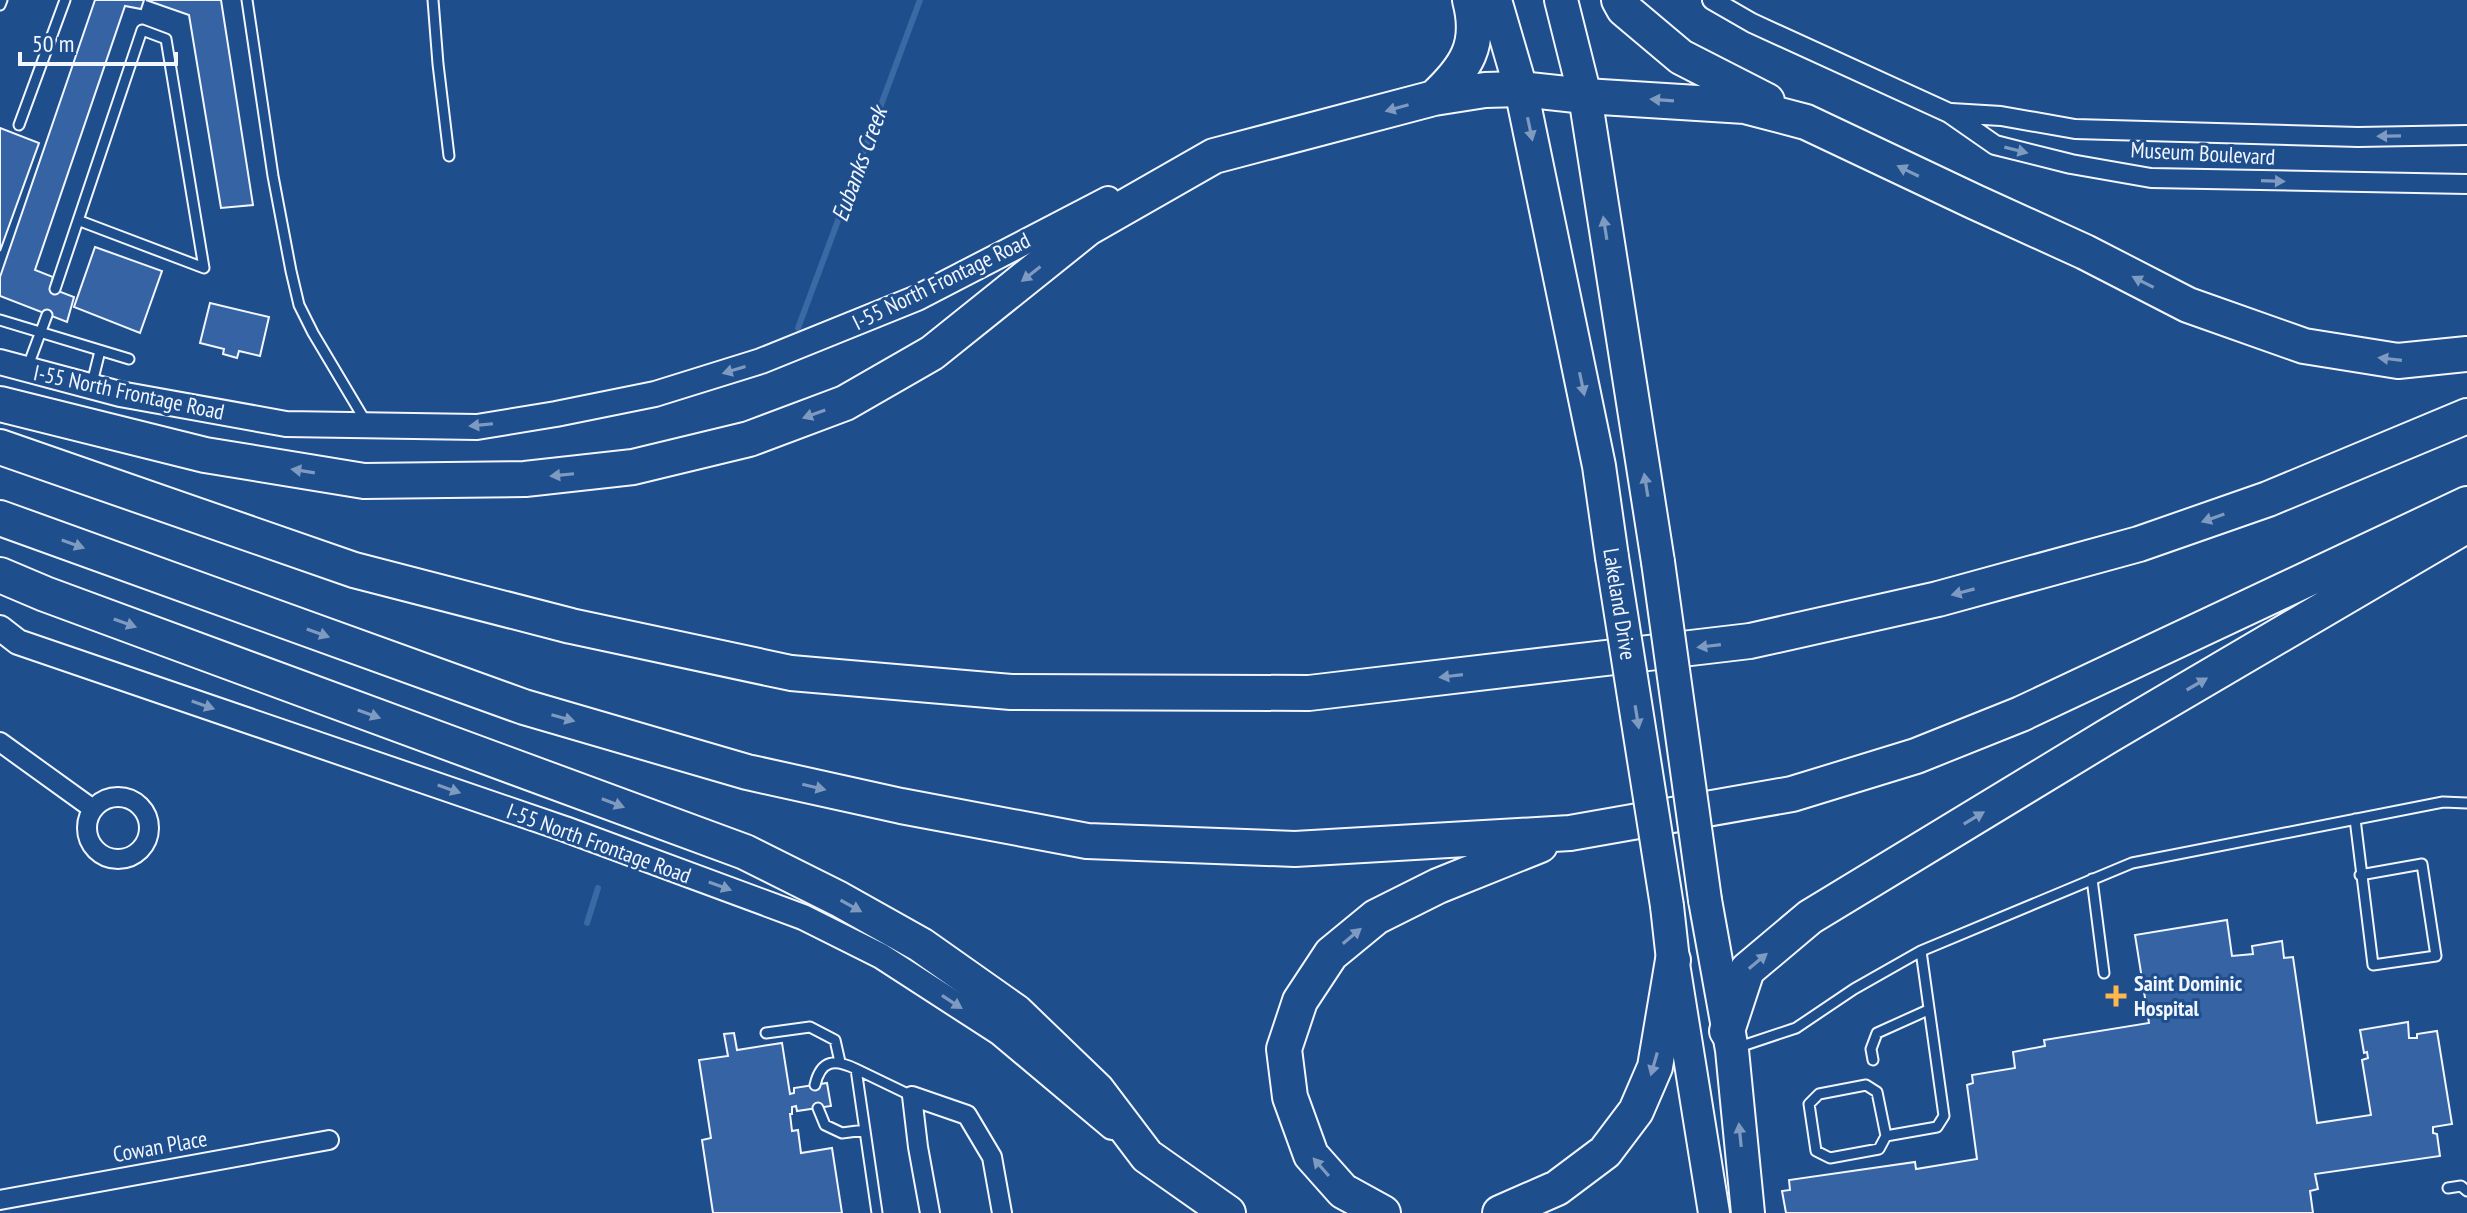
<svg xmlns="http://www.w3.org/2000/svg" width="2467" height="1213" viewBox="0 0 2467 1213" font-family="'PT Sans Narrow',sans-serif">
<rect width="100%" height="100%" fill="#1f4e8c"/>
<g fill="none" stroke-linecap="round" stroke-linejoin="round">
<path stroke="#3b69a3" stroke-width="6" d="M798,328L920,0
M587,923L598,888"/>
</g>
<path fill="#3563a3" stroke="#f2f6ff" stroke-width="2" d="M95,0H144L141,9L125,6L35,270L53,277L50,288L74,297L67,322L0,296V277Z
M146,0H221L253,205L221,208L189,15Z
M0,128L39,143L0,251Z
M95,247L162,271L140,333L74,307Z
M210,303L269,317L260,356L239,351L237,358L223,354L224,349L200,343Z
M2227,920L2232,956L2253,954L2252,946L2282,941L2284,958L2293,957L2317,1123L2371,1115L2362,1060L2368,1058L2367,1052L2364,1053L2360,1030L2408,1022L2409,1038H2417V1034L2437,1031L2452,1124L2433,1127V1133L2437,1134L2440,1156L2315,1174L2318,1189L2310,1191L2313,1213H1786L1782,1191L1790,1190L1789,1180L1915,1162L1916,1169L1977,1159L1967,1085L1973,1083L1972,1075L2015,1068L2013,1052L2045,1046L2044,1040L2149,1023L2135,935Z
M734,1033L737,1050L782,1043L790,1094L794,1093V1088L827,1083L831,1106L797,1111L796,1106L792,1107V1114H790L792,1131L798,1130L801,1153L832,1148L842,1213H713L702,1140L711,1138L699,1060L728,1056L724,1034Z"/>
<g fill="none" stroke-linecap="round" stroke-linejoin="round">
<defs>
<path id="service" d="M247,0L273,176L291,271L299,305L313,333L366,422
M433,0L438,64L449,156
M0,5L2,0
M19,125L65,0
M55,289L142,30L166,39L204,268L80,221
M0,320L129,359
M28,366L47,315
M92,383L100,351
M2355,819L2373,965L2436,956L2422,864L2360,875
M2092,879L2104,973
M766,1033L810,1027L835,1040L840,1062
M1739,1047L1796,1028L1854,989L1921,951L2132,863L2443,802L2467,803
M1873,1060L1871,1049L1877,1033L1928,1010
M815,1085C821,1059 835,1059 856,1069
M818,1108L825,1125L842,1133L865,1130
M1886,1136L1877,1092L1866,1085L1819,1094L1809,1104L1816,1151L1830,1158L1879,1149L1886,1136L1937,1127L1944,1116L1921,951
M2448,1188L2461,1186L2467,1191
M877,1213L856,1069L912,1096"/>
<path id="minor" d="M1712,0L1752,23L1949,113L1995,145L2071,164L2151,178L2467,184
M1951,113L2001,116L2075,129L2358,137L2467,135
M0,742L93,809
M87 828a31 31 0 1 1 62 0a31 31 0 1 1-62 0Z
M0,1200L329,1140
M930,1213L918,1147L912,1096L967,1115L992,1157L1002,1213"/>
<path id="tertiary" d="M0,362L120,394L286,424L477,427L556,414L655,394L761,361L917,298L1108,199
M0,628L18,642L565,829L803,917L881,956L1000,1033L1112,1127"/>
<path id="primary" d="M1675,970L1714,1213"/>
<path id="trunk" d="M1495,0L1521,89L1599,466L1612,557
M1561,0L1585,96L1658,562
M1705,900L1732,1050L1748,1213
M1667,906L1673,960"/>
<path id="motorway" d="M1619,0L1624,9L1681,57L1767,101
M1434,98C1466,68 1482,45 1470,0
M0,404L205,455L364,481L525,479L633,467L749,439L845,403L932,353L1088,228L1214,156L1434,98L1485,90L1521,89L1585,96L1745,106L1806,122L1975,202L2085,252L2188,305L2304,346L2398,361L2467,354
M0,447L354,570L571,626L791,673L1011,692L1309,693L1750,641L1938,599L2139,544L2268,499L2467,416
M0,518L524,707L747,772L901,806L1087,841L1295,849L1570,833L1792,794L1916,756L2021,714L2467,504
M0,575L45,594L745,852L839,899L921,945L1016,1012L1097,1090L1147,1156L1228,1213
M1727,1031L1747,970L1810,917L2108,736L2464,527
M1383,1213L1343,1191L1311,1155L1290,1097L1284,1049L1300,1001L1331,954L1376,917L1438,886L1540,845
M1500,1213L1557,1188L1605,1152L1636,1111L1655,1067L1673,960"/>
</defs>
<use href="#service" stroke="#f2f6ff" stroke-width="13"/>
<use href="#minor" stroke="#f2f6ff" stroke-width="22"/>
<use href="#tertiary" stroke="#f2f6ff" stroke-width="28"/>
<use href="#primary" stroke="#f2f6ff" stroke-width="34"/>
<use href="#trunk" stroke="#f2f6ff" stroke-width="36"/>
<use href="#motorway" stroke="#f2f6ff" stroke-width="38"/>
<use href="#service" stroke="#1f4e8c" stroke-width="9"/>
<use href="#minor" stroke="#1f4e8c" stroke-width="18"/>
<use href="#tertiary" stroke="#1f4e8c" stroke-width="24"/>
<use href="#primary" stroke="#1f4e8c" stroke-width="30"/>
<use href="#trunk" stroke="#1f4e8c" stroke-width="32"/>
<use href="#motorway" stroke="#1f4e8c" stroke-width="34"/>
<defs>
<path id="trunk-bridge" d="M1612,557L1667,906
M1658,562L1705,900"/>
</defs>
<use href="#trunk-bridge" stroke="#f2f6ff" stroke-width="36" stroke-linecap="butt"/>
<use href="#trunk-bridge" stroke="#1f4e8c" stroke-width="32"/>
</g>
<defs><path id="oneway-solid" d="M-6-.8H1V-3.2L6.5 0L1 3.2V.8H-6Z" transform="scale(2)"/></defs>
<g fill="#7e9ac0">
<use href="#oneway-solid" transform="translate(1662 100) rotate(-176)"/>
<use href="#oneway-solid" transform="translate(1397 108) rotate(164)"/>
<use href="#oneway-solid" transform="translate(1530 129) rotate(78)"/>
<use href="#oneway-solid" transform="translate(2389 136) rotate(179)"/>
<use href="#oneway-solid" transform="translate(2016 150) rotate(14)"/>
<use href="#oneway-solid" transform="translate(1908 171) rotate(-154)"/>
<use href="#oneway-solid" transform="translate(2273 181) rotate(2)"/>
<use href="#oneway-solid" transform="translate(1605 228) rotate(-99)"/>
<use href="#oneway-solid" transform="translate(1031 274) rotate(142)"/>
<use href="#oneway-solid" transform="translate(2143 282) rotate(-153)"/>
<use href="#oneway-solid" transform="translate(2390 359) rotate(-173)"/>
<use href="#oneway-solid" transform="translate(734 370) rotate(163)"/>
<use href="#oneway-solid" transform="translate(1582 384) rotate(78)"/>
<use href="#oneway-solid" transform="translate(814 414) rotate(160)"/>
<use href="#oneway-solid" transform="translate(481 425) rotate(174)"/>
<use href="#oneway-solid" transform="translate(303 471) rotate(-171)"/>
<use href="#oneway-solid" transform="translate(562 475) rotate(174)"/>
<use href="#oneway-solid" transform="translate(1646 485) rotate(-99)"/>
<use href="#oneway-solid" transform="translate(2213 518) rotate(161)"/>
<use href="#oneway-solid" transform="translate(73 544) rotate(20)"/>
<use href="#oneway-solid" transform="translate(1963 592) rotate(165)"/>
<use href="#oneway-solid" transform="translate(125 623) rotate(20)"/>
<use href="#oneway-solid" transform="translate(318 633) rotate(20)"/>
<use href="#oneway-solid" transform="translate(1709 646) rotate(173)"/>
<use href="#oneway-solid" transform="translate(1451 676) rotate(173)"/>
<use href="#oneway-solid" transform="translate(2197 684) rotate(-30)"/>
<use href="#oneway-solid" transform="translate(203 705) rotate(19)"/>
<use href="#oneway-solid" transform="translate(369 714) rotate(20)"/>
<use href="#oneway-solid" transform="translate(1637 717) rotate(81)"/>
<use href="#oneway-solid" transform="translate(563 718) rotate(16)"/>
<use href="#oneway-solid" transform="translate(814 787) rotate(13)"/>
<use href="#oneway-solid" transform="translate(449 789) rotate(19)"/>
<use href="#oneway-solid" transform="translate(613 803) rotate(21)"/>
<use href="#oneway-solid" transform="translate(1974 818) rotate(-31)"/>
<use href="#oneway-solid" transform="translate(720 886) rotate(20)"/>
<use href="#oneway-solid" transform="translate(851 906) rotate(29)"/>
<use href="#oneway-solid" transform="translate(1352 936) rotate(-40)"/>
<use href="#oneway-solid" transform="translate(1758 961) rotate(-40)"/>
<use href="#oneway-solid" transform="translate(952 1002) rotate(33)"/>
<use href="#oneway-solid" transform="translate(1654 1064) rotate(106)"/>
<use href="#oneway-solid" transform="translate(1740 1135) rotate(-96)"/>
<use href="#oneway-solid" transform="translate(1321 1167) rotate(-131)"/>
</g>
<path fill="#ffb74d" stroke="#1f4e8c" stroke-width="3" d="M2112 984h8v8h8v8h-8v8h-8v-8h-8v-8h8z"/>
<g text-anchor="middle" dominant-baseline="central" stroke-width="6" stroke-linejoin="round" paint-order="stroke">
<g font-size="22" fill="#f2f6ff" stroke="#1f4e8c">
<text transform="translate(2203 153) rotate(3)">Museum Boulevard</text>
<text transform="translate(941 281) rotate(-26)">I-55 North Frontage Road</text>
<text transform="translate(129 392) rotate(12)">I-55 North Frontage Road</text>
<text transform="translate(1620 604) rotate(81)">Lakeland Drive</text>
<text transform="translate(599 843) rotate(20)">I-55 North Frontage Road</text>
<text transform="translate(160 1146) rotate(-10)">Cowan Place</text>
</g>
<g font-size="22" font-weight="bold" fill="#f2f6ff" stroke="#1f4e8c" text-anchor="start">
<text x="2134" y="983">Saint Dominic<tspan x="2134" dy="25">Hospital</tspan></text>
</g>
<g font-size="24" font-style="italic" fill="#f2f6ff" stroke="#1f4e8c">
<text transform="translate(859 164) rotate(-70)">Eubanks Creek</text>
</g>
</g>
<path d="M20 52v12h156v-12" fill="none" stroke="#f2f6ff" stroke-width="4"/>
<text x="32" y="52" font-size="24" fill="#f2f6ff" stroke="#1f4e8c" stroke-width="6" paint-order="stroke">50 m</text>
</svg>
